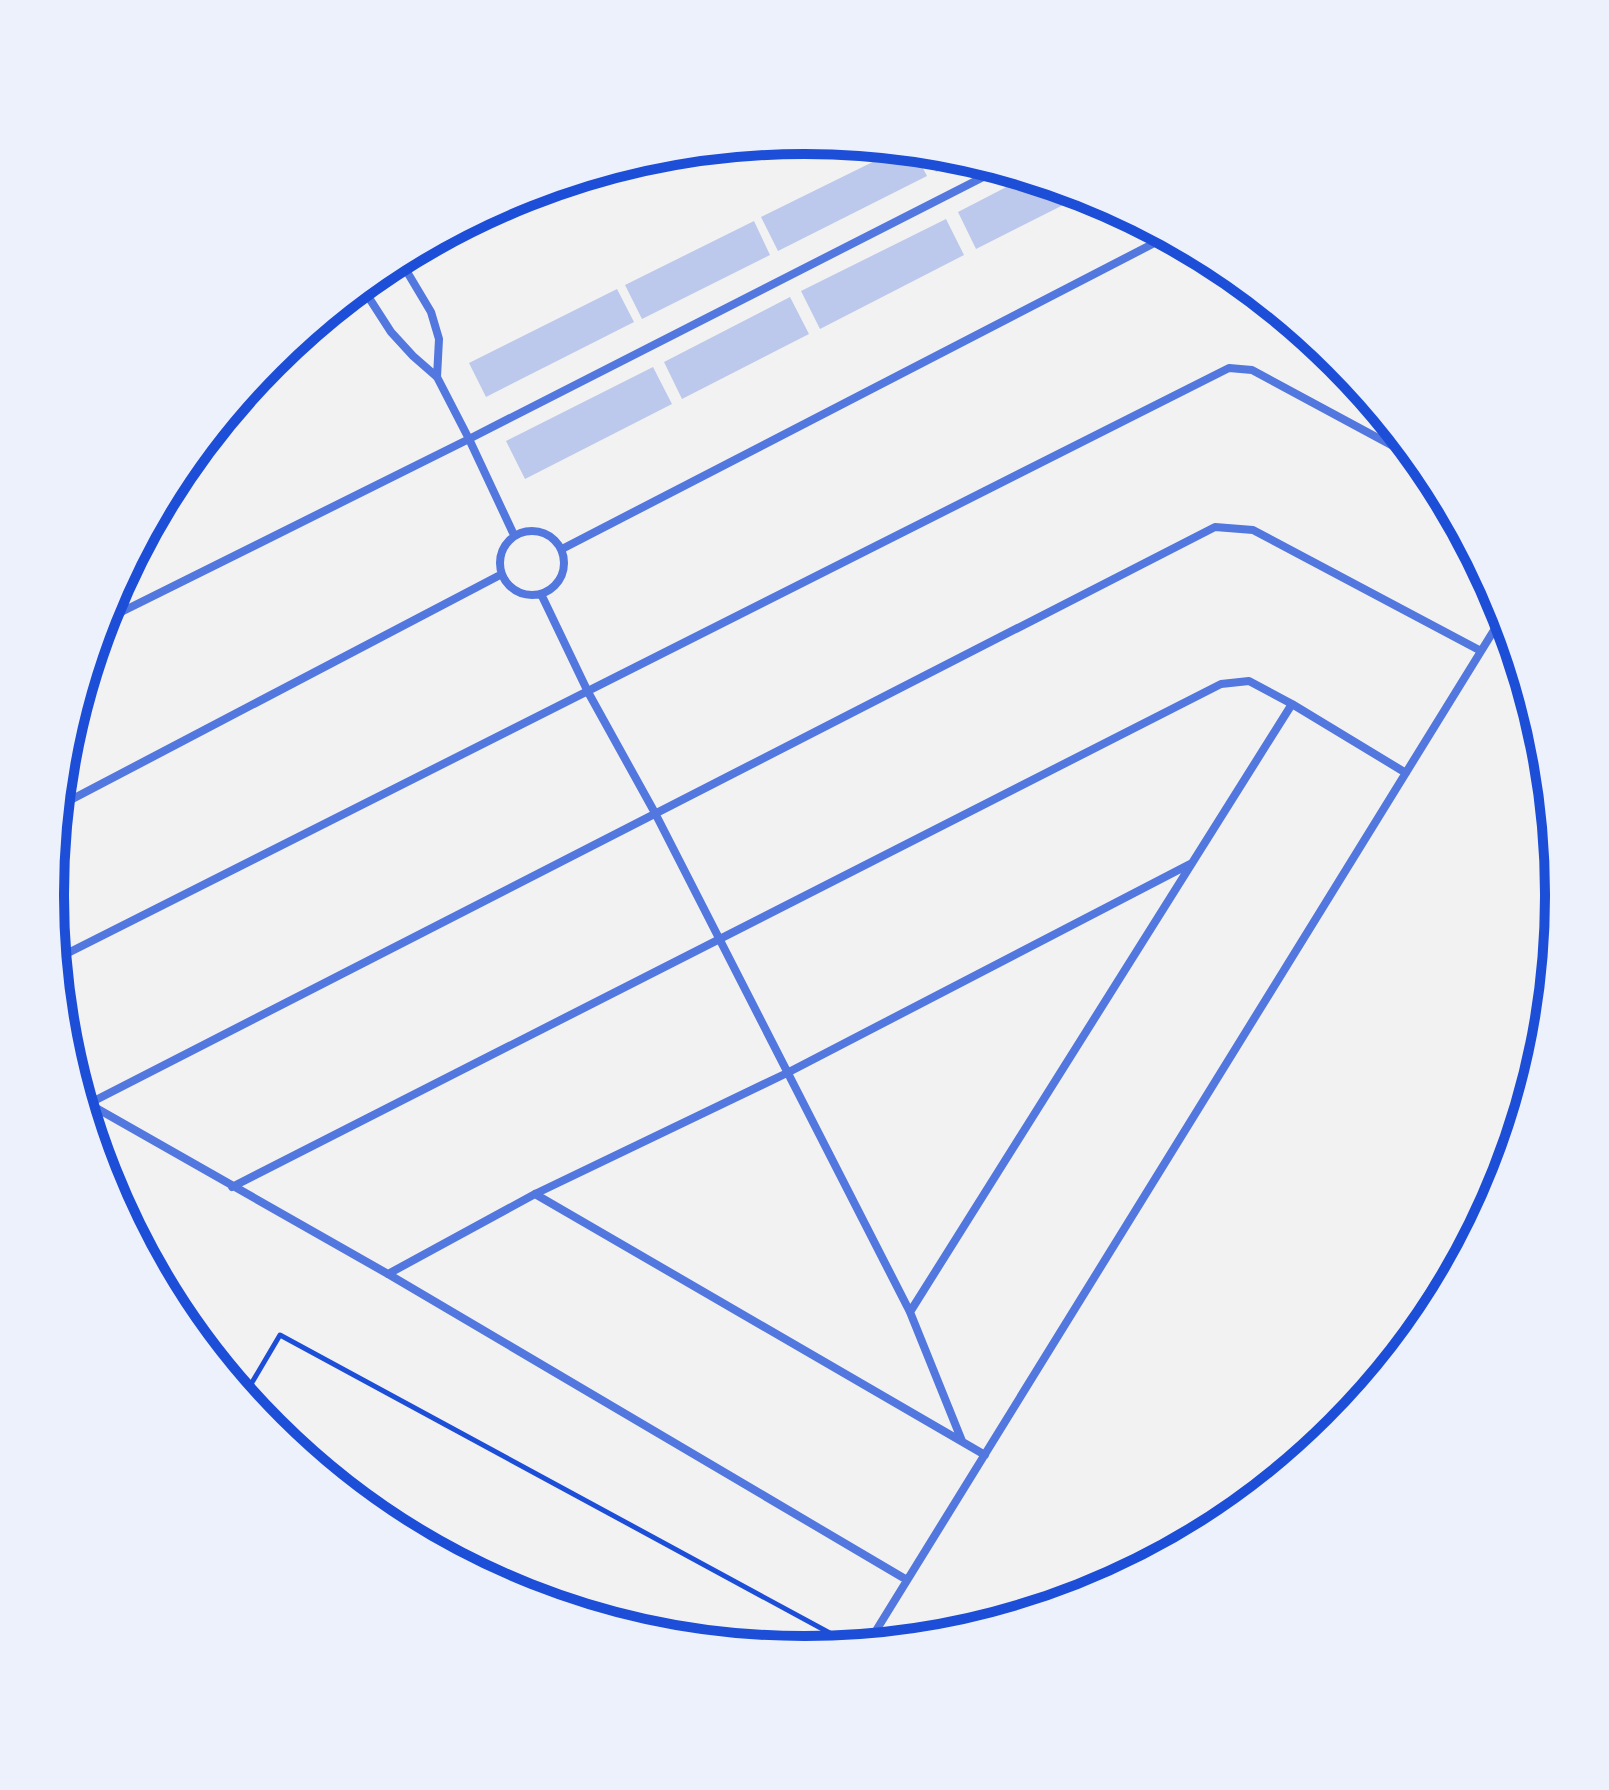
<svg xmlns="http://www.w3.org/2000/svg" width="1609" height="1790" viewBox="0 0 1609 1790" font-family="Lato,sans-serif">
<rect width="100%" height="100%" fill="#f2f2f2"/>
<path fill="#bdc9ec" d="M897,150L914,151L927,176L778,251L761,217Z
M926,152L952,155L964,159L936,172Z
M1026,177L1083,195L976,249L958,212Z
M946,219L964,255L820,329L801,291Z
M754,221L770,255L642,319L625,285Z
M617,289L634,322L486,397L469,363Z
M790,297L809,334L682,399L664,362Z
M653,367L672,404L525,479L506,441Z"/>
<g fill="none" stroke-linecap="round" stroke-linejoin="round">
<path stroke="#1d4ed8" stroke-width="5" d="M244,1396L280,1335L852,1645"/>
<path stroke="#5277de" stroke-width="8" d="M400,260L431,312L439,339L437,377
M362,287L391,332L413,356L437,377L469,439L514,535
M500 563a32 32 0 1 1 64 0a32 32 0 1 1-64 0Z
M562,549L1166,237
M541,594L588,692L655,813L910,1312L962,1441
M103,621L469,439L999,169
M59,806L502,574
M56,959L1229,368L1252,370L1419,460
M82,1100L388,1274L907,1580
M88,1104L1215,527L1253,530L1481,651
M232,1187L1221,684L1249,681L1292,704L1406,773
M535,1194L985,1455
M388,1274L535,1194L787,1073L1192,863
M910,1312L1292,704
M877,1629L1504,614"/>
<path stroke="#1d4ed8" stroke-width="16" d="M1385,1371L1500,1187"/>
</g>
<path d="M0 0H1609V1790H0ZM804 154H805A740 740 0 0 1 1545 894V896A740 740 0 0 1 805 1636H804A740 740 0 0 1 64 896V894A740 740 0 0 1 804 154Z" fill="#edf1fc" fill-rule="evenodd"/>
<path fill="none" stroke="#1d4ed8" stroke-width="10" d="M804 154H805A740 740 0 0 1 1545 894V896A740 740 0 0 1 805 1636H804A740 740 0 0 1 64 896V894A740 740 0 0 1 804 154Z"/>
</svg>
